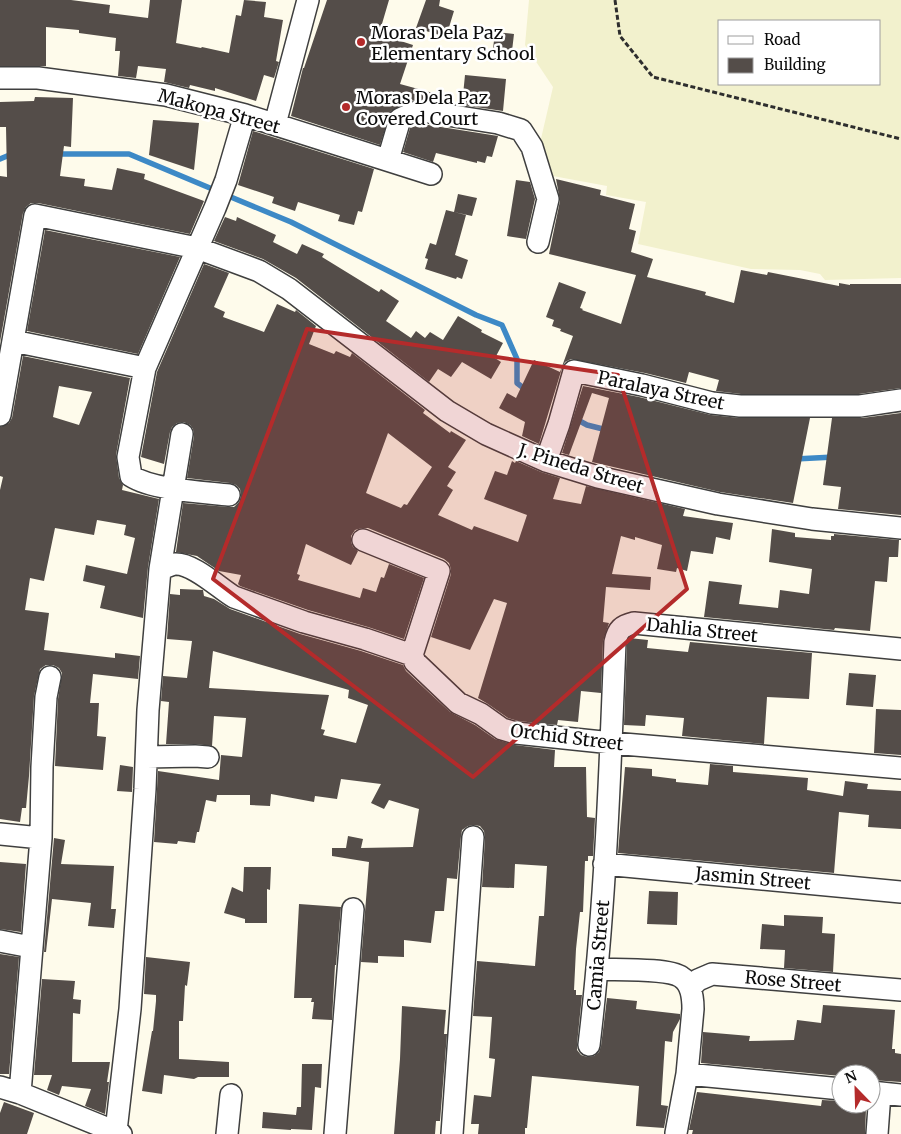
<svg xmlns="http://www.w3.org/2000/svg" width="901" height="1134" viewBox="0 0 901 1134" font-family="Merriweather,serif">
<rect width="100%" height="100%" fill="#fefbeb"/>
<path fill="#f2f1cd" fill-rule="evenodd" d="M529,0H901V278L825,280L820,274L800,270L751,269L638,244L646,202L606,195L607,186L553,176L540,143L553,87L525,45ZM720,21H880V84H720Z"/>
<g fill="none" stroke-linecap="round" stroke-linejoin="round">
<path stroke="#3d89c6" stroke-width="5.5" d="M56,154H129L217,191
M0,159L12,154
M226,195L291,222L476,315L502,325L517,359V383L526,390
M576,419L587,425L607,430
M795,459L834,457"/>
</g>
<path fill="#544d49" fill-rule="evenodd" d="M0,0H71L110,5L109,13L148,18L150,0H182L176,43L201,48L202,47L229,53L236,15L241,16L244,0L266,2L264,17L283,20L276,61L279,62L274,78L264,75L256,101L215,88V91L190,85L189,88L164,82L166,69L138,66L136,78L118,76L120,51H115L116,38L79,33V30L46,27V66H0Z
M327,0H389L379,34L413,45L400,84L433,93L432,100L420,99L410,101L391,111L380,145L291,116L303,68H304Z
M426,0H440L439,6L454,11L446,37L416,28Z
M495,32L514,34L512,51L493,49Z
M465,75L506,79L503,111L462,105Z
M35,97L73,98L71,147L64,146L60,176L85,179L84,186L112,190L117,168L145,174L144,179L204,201L190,234L38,203H31L26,207L23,213L0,342V176L7,177L6,127H0V102L34,101Z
M153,120L199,123L194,170L149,155Z
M422,124L498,136L492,157L487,156L485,163L477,161V163L436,153L433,162L403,152L410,128Z
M253,131L374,169L362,212L358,211L354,225L338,221L340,215L298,202L295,211L272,203L274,197L238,185Z
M556,179L601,190L600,195L635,204L629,229L636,231L631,252L653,259L647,277L706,292L705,295L734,303L741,270L767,275L768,272L839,286V283L850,285V284H901V388L859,394H741L716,391L719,380L689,372L686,383L645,373L571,359L565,362L562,368L539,444L522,436L525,422L499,408L507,393L516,398L534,360L560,372L573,336L560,331L561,329L552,326L554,320L546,317L559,282L586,292L580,308L583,309L582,310L621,324L636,275L549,254L560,201Z
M516,180L530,182L535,199L526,239L507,236Z
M458,194L477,198L472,216L454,212Z
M446,210L466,215L455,255L468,260L462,279L457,277L456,279L425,269L428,259L425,258L430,243L436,245Z
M225,217L236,221L237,217L276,235L273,242L297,254L302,244L324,254L322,257L379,292L381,289L399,301L386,321L411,338L416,331L425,338L430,332L443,340L458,316L482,330L481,332L503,343L495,358L501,362L491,379L462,362L451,377L438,369L429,382L296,278L263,259L214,241Z
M45,230L180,257L138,354L27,331Z
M204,264L229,273L214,307L225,312L223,317L264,332L277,304L295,312L296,310L316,326L309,344L334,354L336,351L350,357L352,353L425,410L423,413L450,433L451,431L466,440L448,467L456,472L447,486L453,490L438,515L472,530L474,526L518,542L527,515L484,499L495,471L507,475L512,461L515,463L516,461L541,472L560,478L553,499L581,504L586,486L685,509L683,516L733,523L730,540L716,537L713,554L691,551L687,571L677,568L676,572L657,569L662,545L635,537V540L621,536L612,574L651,577L650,590L606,587L603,622L609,623L603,641L601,693L581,691L578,722L558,720L557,725L518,721L508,718L488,704L478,698L507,603L494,599L470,650L431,637L451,574V569L449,563L444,559L368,528H362L355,530L351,536V542L353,547L358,551L351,565L306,544L297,574L300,575L298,580L360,598L363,588L376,592L381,577L384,578L389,564L424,578L404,639L368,627L308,610L240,586L238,584L241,575L219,571L197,556L176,552L183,503L228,507H234L239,502L241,496L240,489L236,485L230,483L187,478L194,436L193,429L190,425L184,422L177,423L172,427L170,432L164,464L141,457L157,372ZM388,433L432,467L407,505L404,504L401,508L366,493Z
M23,356L130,378L116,455L119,478L123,485L122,490L159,499L148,567L143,618L100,608L105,586L83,581L86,565L127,574L135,538L124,535L126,525L97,520L94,535L55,528L44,581L30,578L25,610L49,613L44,650L115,658V653L140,656L138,679L93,674L90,703H99L97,736L106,737L103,770L55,766L58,699L62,673L59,668L53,665H46L40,669L34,696L29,776L26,808H22L20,822L0,819V490L3,477L0,476V427L9,423L12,418ZM59,386L92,392L79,425L53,417Z
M583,386L639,397L711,415L740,418H810L793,503L720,492L592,462L609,398L592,393L569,455L562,453Z
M901,413V515L838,509L841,487L823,485L832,418H862Z
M772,529L795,533V537L831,540V536H834V534L899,540L898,557H889L887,582L875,581L870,631L835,628L834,630L704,617L709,581L742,585L739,604L778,608L780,590L809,594L812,569L769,562Z
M180,589L203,590L204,596L214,599L230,609L300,634L361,651L403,665L406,671L450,712L475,725L495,739L515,745L555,750L554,767H586L587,817L595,818L593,856H588V861H585L583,912H580L576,949L574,990H576V995H582L577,1044V1050L581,1055L587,1057L594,1056L599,1052L601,1046L607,998L637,1001L636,1009L680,1014V1019L673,1032L672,1042L665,1041L661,1105L668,1106L664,1128L636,1126L639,1086L532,1076L527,1128H525V1134H478L479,1124H471L474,1095L491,1097L495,1059L489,1058L492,1017L473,1016L477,961L535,966L539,916H544L547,866L515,864L514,888L482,887L485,838L484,831L480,826L474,825L468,826L462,830L461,836L457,879L447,878L444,911H435L431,943L404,940V957L378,956V963L361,962L369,862L332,856V848H346L348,836L363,839L361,848L413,847L419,809L389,800L384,809L371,803L381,784L341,779L337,799L315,796L314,802L271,794L270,806L250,805V795H217L216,802L206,800L199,832H197L195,843L178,841L177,844L154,842L158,771L219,780L221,755L242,757L245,728L246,718L214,716L212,746L196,744H166L169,702L161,701L163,676L187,678L192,641L167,639L170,594L180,595ZM213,651L349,690L348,698L368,705L356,743L323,735L325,730L321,729L329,695L209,688Z
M629,638L648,640L647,648L688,652L690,642L812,653L809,699L767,697L764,744L682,736L684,718L646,715L645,726L624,725L627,644Z
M849,673L876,675L873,707L846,705Z
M876,709L901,710V755L874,753Z
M710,764L733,766V772L808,778L807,790L843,796L845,781L868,784L867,789L901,791V829L868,827L869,815L839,812L834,873L618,853L625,767L652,769V776L676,779V782L708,785Z
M120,765L133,767L132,792L117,791Z
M54,838L65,840L61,864L114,866L111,909H116L114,928L88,926L91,903L52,899L46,952H44Z
M0,862L26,864L21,932L0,929Z
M244,867H271L270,890L267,889V923H245V919L224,913L232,887L243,892Z
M649,891L678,892L677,925L647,924Z
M299,904L341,907L336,965H335L332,1020L312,1019L314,1002H311L312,998H294Z
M784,915L823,917L822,933L835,934L833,972L784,968L785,950L760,949L762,924L784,926Z
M0,954L19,957L9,1074H0Z
M146,957L190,962L187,986L185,985L183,1021H179V1059L229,1062V1077H198L194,1079L164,1075L162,1094L142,1091L152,1031H153L156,1001V995L144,994Z
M42,979L75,981L73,999L81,1000L80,1014L73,1013L72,1062H110L107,1082H109L105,1114L85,1106L91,1089L62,1086L59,1095L47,1090L52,1075H34Z
M823,1005L895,1010L892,1049H895V1053L901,1054V1082L871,1080V1074H841V1076L701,1063L703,1032L750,1036L749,1041L794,1040L797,1020L821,1023Z
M402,1006L446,1010L444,1034H447L440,1121H436L435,1134H394L400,1059Z
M302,1064H322L321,1088L315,1087L312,1130L291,1129V1130L262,1128L263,1112L296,1115L297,1107H301Z
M697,1092L821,1106L822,1100L841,1101V1108L866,1109L865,1134H692L693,1130H689Z
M4,1102L34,1113L27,1134H0V1113Z"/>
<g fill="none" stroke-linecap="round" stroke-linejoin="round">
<defs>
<path id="minor" d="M0,78H38L166,95L245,115L431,174
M275,124L308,0
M388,160L400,119L413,113L422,111L498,123L521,130L532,147L548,199L538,242
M13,341L145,368
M0,415L35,215L197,248L259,271L289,289L447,411L486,434L546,461L598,477L718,504L812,519L901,528
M546,461L559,424L574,371L642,385L712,403L740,406H860L901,400
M229,495C202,492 153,490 131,476L128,457L145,368L215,208L226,180L245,115
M363,540L439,571L412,655
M160,569C164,568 170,565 175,564C193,563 219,588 234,597L304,622L365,639L412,655L415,662L458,703L481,714L502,729L516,733L612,743L901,768
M147,757L195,756L208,757
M0,834L41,838
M604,864L901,892
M0,941L31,947
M598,969C615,970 669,968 681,977C691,983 693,998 693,1009L687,1074L676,1133
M690,988L698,980L712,974L901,990
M589,1045C605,911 610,776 615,642C618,629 622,626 634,623L901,649
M687,1074L841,1089
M0,1087L20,1093L121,1134
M871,1092L901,1095
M20,1093L41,838L42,767L46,697L50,677
M116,1131L130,1009L145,789L148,710L160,569L182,434
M227,1134L231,1095
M335,1134L353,909
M452,1134L473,837
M877,1134L880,1093"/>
</defs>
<use href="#minor" stroke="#3f3f3f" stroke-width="24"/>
<path stroke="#2e2e2e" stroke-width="3" stroke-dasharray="5 2.5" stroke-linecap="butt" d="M615,0L620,36L653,77L901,139"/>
<use href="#minor" stroke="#fff" stroke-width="21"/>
</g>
<path fill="#b42b2b" fill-opacity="0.2" stroke="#b42b2b" stroke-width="4" stroke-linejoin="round" d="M307,329L618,375L687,589L473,777L213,579Z"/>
<g fill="#b42b2b" stroke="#fff" stroke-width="2">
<circle cx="361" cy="42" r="5"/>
<circle cx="346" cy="107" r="5"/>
</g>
<g text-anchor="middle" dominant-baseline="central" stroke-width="5" stroke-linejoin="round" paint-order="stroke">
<g font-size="18" fill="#0c0c0c" stroke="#fff" text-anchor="start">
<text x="371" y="32">Moras Dela Paz<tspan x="371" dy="21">Elementary School</tspan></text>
<text x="356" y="97">Moras Dela Paz<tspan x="356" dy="21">Covered Court</tspan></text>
</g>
<g font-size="18" fill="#0c0c0c" stroke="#fff">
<text transform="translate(219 111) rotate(15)">Makopa Street</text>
<text transform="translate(661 390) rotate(12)">Paralaya Street</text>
<text transform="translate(581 468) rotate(17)">J. Pineda Street</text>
<text transform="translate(702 630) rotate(6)">Dahlia Street</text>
<text transform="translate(567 737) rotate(7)">Orchid Street</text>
<text transform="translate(753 878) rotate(5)">Jasmin Street</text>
<text transform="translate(598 955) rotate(-85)">Camia Street</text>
<text transform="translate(793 981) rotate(5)">Rose Street</text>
</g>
</g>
<rect x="718" y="20" width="162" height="65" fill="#ffffff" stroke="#9e9e9e"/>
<rect x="728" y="36" width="25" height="8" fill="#ffffff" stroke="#9e9e9e"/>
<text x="764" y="45" font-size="15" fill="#0c0c0c">Road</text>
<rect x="728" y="58" width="25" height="15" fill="#544d49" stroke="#9e9e9e"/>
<text x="764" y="70" font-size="15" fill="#0c0c0c">Building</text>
<g transform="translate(856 1089) rotate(337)"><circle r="24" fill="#ffffff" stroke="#9e9e9e"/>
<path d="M0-4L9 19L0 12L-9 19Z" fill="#b42b2b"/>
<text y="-8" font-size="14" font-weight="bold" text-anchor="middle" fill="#0c0c0c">N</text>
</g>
</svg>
